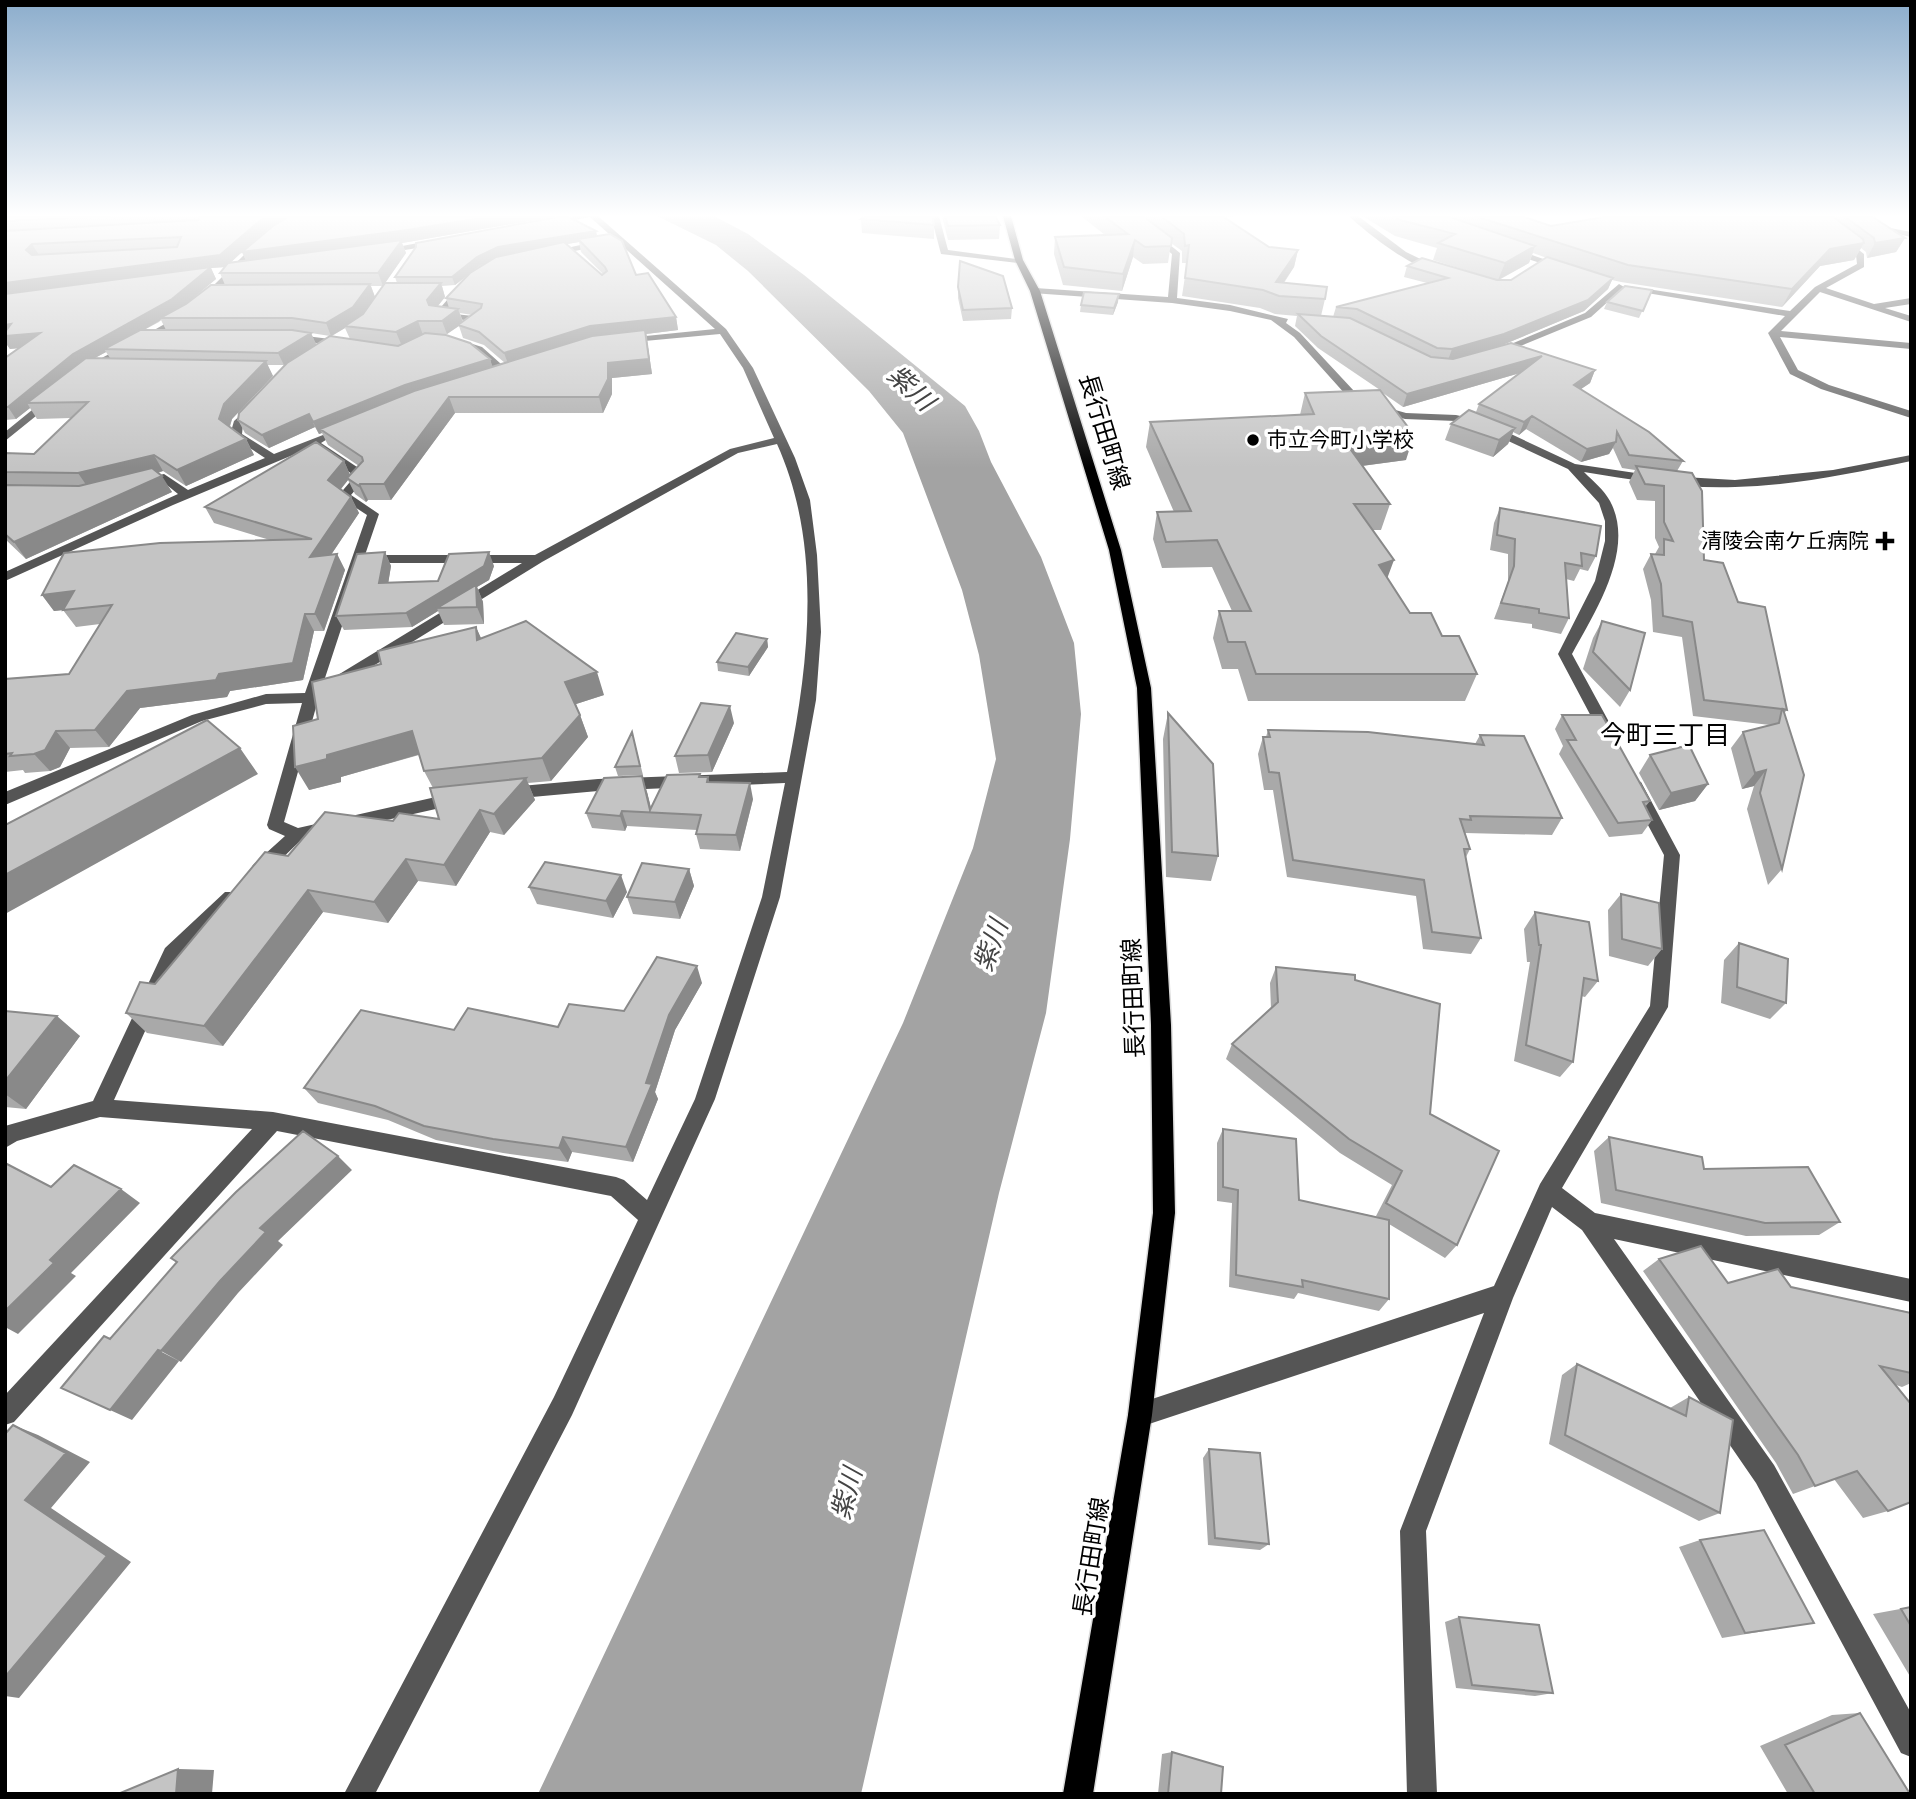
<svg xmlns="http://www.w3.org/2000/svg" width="1916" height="1799" viewBox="0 0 1916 1799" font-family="'Sofia Sans Condensed','Noto Sans JP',sans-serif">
<rect width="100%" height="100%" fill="#fff"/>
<path fill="#a3a3a3" d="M657,216H714L748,234L804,275L965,406L979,431L991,462L1041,557L1074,643L1081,714L1070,839L1046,1013L999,1193L861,1794H538L903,1023L973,848L996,759L979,655L962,590L903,433L869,391L748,271L716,245Z"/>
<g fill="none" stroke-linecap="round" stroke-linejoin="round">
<defs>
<path id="major" d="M1003,216H1011L1023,260L1040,291L1121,550L1151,688L1171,1025L1175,1213L1152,1415L1093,1794H1063L1128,1415L1153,1213L1151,1025L1137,688L1109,550L1030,291L1015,260Z"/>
</defs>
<use href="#major" stroke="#dbdbdb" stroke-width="3"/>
<path fill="#555" fill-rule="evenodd" d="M574,216H598L726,329L753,368L795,458L810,500L817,555L821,632L816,700L780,897L715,1099L572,1415L375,1794H344L554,1397L638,1220L611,1196L277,1131L14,1422L5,1425V1395L252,1129L100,1117L17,1141L5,1148V1126L93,1101L165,948L225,892H237L240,897L237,902L178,958L114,1100L273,1112L616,1177L624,1180L647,1200L695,1099L762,897L785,783L598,791L510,799L502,793L510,787L598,779L787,772C809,665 823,546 777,444L738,453L542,562L318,700L284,822L298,828L458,792L466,798L458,804L302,839L265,875H253L250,870L253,865L285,836L269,829L267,825L302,703L266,704L202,721L5,805V792L192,715L266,694L305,693L367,515L338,496L355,476L312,447L173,505L5,581V572L178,494L162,481L136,485V481L164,474L188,490L265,458L230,435L234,421L254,403L259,406L243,424L242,434L274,454L323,435L329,438L321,443L366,473L368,475L351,495L379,514L365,555H535L730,449L774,438L743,368L720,334L623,343V339L626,338L715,329L590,217L549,225L545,223ZM363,562L365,563H522L323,684Z
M931,216H939L948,250L1023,260L1019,263L941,254Z
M1125,216H1134L1180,253L1177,298L1230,305L1288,319L1286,323L1300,333L1354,391L1374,404L1406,413L1456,415L1483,421L1575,464L1649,475L1735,480L1833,470L1911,455V461C1853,473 1793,486 1735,487C1684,489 1634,480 1584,472C1593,481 1604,490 1610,501C1636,549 1595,612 1572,654L1615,733L1612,737H1602L1558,654L1595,581L1605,541V521L1599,503L1568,469L1476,426L1456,421L1405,419L1366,408L1346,395L1294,337L1271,320L1230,311L1172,303L1032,293L1030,291L1035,288L1168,297L1172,254Z
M1349,216H1358L1406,252L1441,269C1424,279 1363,230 1349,216Z
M1806,216H1815L1864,254V267L1826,288L1874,304L1911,298V304L1885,308L1911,316V322L1820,292L1781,331L1911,343V349L1780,337L1798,370L1829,385L1911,411V418L1821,389L1790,374L1768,333L1785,316L1623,289L1628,286L1790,311L1815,287L1857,264L1856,255Z
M1870,224L1911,232V237L1870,228Z
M439,239L442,244L380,254L376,251Z
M603,240L606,245L548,256L544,253Z
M258,242L265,244L233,273L217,294L191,315L91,372H83V368C117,349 156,332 187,309C213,289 233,264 258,242Z
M1506,248H1512L1569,268L1562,270L1506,252Z
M462,283L466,286L446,313L482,317V321L469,329L464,326L470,321L434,315Z
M1619,284L1624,287L1622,289L1591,317L1501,354L1492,352L1585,313Z
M290,334L346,341L351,344L346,347L287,339V335Z
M454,338L482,347L511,373L502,375L476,351L451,343V339Z
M48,397L57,399L5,441V432Z
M1635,780L1641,782L1680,855L1668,1007L1562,1188L1595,1213L1911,1279V1302L1614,1239L1774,1465L1911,1713V1757L1901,1753L1756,1483L1582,1230L1552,1207L1513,1298L1426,1531L1437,1794H1407L1400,1531L1484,1313L1140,1427L1131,1424L1128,1415L1131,1406L1140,1403L1494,1286L1540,1184L1650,1006L1664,855L1627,786Z"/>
<use href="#major" fill="#000" fill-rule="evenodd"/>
</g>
<path fill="#a9a9a9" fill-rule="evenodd" d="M5,216H558L402,243L406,253L383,286H371L375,297L397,283L395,277L597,236L636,275L676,317L678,330L646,334L652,374L612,378V394L603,413H455L391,500H368L366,502L355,494L348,480L341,489L351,497L359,513L331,555L337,554L345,570L324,631H314L303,680L230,691L227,697L140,708L109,747L70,748L60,767L50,771L25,773L23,770L5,772V679L69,674L100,624L76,627L63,610L54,611L42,595L270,540L214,523L205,507L344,461L350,475L359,466L328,445L322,433L319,434L315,427L269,448L245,433L238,420L284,365H267L273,376L232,419L230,427L246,439L254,455L186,486L163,471L158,473L172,492L26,559L5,539V453L34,454L71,418L37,419L30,408L16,419L5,420V358L20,348L10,349L5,342ZM579,242L581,252L603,274L602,275L566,244ZM242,252L246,260L231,262ZM225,267L220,273L225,285L189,301L216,279L211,268ZM467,276L446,298L449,308L438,306L445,297L442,286L455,285ZM460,313L472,315L463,322ZM161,320L166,330H144L159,322ZM459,326L463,338L484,345L505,363L492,367L490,359L443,334H447ZM345,328L350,339L332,336ZM311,333L330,336L316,345ZM106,352L110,358H95Z
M942,216H995L1000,225L999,239L948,240Z
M1081,216H1236L1225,218L1269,247L1298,250L1294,267L1284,283L1325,299L1321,316L1333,317L1336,307L1427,283L1404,277L1407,266L1484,276L1433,260L1437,248L1395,236L1364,217L1358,216H1521L1551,226L1610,216H1871L1905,238L1896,252L1867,258L1866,252L1861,248L1854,260L1820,266L1782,307L1621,282L1612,280L1608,289L1584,311L1500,346L1595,370L1590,383L1581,389L1683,461L1677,471L1704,560L1738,602L1787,710L1784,713L1782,869L1768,885L1747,809L1754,786L1742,789L1731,748L1743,732L1770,725L1693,716L1682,637L1653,632L1651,600L1643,569L1651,554H1655L1659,547L1655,538V501L1637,500L1629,482L1635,470L1622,468L1613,448L1609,454L1581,462L1526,429L1519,435L1513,432L1508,444L1493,457L1445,440L1451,424L1476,412L1479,404L1520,373L1403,407L1380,391L1406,460L1362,466L1390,504L1381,530H1373L1387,578L1410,613L1442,636L1477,674L1465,701H1248L1238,669H1222L1213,638L1219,611H1232L1212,567L1162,568L1153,539L1157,512H1174L1146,447L1150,422L1300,415L1305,393L1380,390L1318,348L1295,326L1297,316L1275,314L1260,308L1182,296L1187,263H1182V251L1171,243L1168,263L1143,264L1133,257L1122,291L1063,285L1054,254L1055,237L1105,235ZM1533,253L1547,258L1511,280H1499L1529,263Z
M861,219L934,225V239L862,233Z
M958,287L1012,308L1011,319L963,321L958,298Z
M1652,290L1639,318L1604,309L1607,302Z
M1118,302L1113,315L1080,312L1081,305Z
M1500,508L1596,556L1588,571L1580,569L1574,581L1566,579L1569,618L1561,634L1532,628V624L1494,619L1508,582V554L1490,550L1494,523Z
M385,552L391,566L388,583L438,581L494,566L489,580L477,587L483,602L484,624L444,625L438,611L412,627L344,630L336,616Z
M1602,621L1630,690L1620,707L1583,669L1593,638Z
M476,627L481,639L604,695L576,704L588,737L551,781L528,783L535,800L504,835L490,832L456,886L418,881L388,923L323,912L223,1046L147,1033L126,1013L288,856L393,821L439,819L433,788L424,771L419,755L341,777V782L309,790L318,719L381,664Z
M767,639L768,647L749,676L718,671L717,662Z
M1168,713L1218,856L1211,881L1166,877L1163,739Z
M1562,715L1650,801L1645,807L1652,820L1642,834L1609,837L1559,754L1563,746L1555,729Z
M734,723L712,772L679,773L675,756Z
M1268,730L1475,744L1480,735L1562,818L1552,835L1465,833L1470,849L1466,857L1481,938L1471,954L1423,949L1416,896L1287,877L1273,790H1264L1258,754L1263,737H1266Z
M632,732L643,775L618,776L615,767Z
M1650,755L1708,784L1695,801L1659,810L1639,773Z
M701,777H708L709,782L753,799L740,851L700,849L696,834L697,830L627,826L625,831L592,828L586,813L647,792L651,808Z
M689,869L694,886L680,919L633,914L627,897Z
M529,887L627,892L613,918L537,904Z
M1621,894L1662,949L1648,966L1609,956L1608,910Z
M1535,912L1598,981L1585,997L1581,996L1573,1062L1560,1077L1514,1061L1530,962H1527L1524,929Z
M1739,943L1786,1003L1770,1019L1721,1003L1724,960Z
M1276,967L1355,980L1430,1114L1457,1245L1445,1258L1389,1224V1299L1379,1311L1298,1293L1294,1299L1229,1287L1232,1203L1217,1201V1143L1223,1129L1299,1200L1378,1217L1376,1216L1392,1185L1340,1153L1226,1059L1232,1044L1271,1009L1270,983Z
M702,983L675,1030L655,1092L658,1099L633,1162L572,1152L568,1162L503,1153L436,1140L388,1120L318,1103L304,1088L454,1030L558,1027L624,1011Z
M5,1011L80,1036L26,1109L5,1107Z
M1609,1137L1704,1169L1840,1222L1819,1235L1746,1236L1601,1203L1594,1151Z
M1659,1259L1728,1283L1791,1287L1909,1312H1911V1383L1902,1387L1896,1385L1888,1511L1863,1518L1834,1479L1793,1494L1776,1463L1643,1271Z
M1577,1364L1670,1408L1689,1397L1720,1513L1699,1521L1549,1444L1562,1375Z
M1209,1449L1269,1544L1260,1550L1208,1545L1203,1458Z
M1700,1540L1814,1623L1722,1638L1679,1547Z
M1911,1607V1678L1873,1614Z
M1459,1617L1553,1693L1535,1696L1456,1688L1445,1622Z
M1860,1713L1910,1794H1788L1760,1746L1832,1715Z
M1172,1752L1221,1794H1158L1162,1754Z"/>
<path fill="#898989" d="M268,216H294L268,229L242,252L493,216H558L402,243L406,253L383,286L378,273L247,263L242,252L226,267L211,268L216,279L178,311L160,318L161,320L111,349H104L106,352L80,366L27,403L30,408L16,419L8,407L73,354L5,295V283L220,255L263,218Z
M596,231L598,239H578L579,242L501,256L479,266L455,285L452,277L477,257L498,247Z
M1905,238L1896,252L1867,258L1875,243Z
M1135,240L1133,257L1122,291L1123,274Z
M1864,243L1854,260L1820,266L1782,307L1792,289L1830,249Z
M32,244L39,255L32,261L26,250Z
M1535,246L1529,263L1498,280L1505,263Z
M1298,250L1294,267L1275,295L1276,282Z
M1613,278L1608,289L1584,311L1500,346L1448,360L1452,349Z
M441,283L445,297L432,313L427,300Z
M370,284L375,297L358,320L345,326V328L331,336L326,323Z
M1119,294L1118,302L1113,315L1114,308Z
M458,309L463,323L447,334L442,321Z
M676,317L678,330L646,334L652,374L612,378V394L603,413L599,397L509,366L504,353L590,326Z
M418,321L423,335L402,346L396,332Z
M11,324L40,333L48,345L10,349L5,342V325Z
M311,333L317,346L284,365L278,353Z
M1542,356L1537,368L1403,407L1407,394Z
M490,359L494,371L320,429L322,433L319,434L313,422L405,385Z
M266,361L273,376L232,419L227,434L219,419L224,404Z
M1595,370L1590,383L1569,397L1574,385Z
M449,397L455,413L391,500L384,484Z
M309,414L315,427L269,448L262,435Z
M1532,416L1526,429L1519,435L1524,422Z
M1515,428L1508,444L1493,457L1499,440Z
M1414,435L1406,460L1338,469L1346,443Z
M246,439L254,455L186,486L177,470Z
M1616,442L1609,454L1581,462L1587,449Z
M154,455L163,471L89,489L78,473Z
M344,461L351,477L347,478L348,480L335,496L328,480Z
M162,476L172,492L26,559L14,542Z
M360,484L368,500L366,502L359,486Z
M351,497L359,513L318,574L310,557Z
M385,552L391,566L386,597L379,583Z
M489,552L494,566L489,580L477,587L483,602L484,624L477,607L437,608L438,611L412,627L406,613Z
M337,554L345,570L324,631L315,614Z
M1394,560L1384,587L1379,565Z
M74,591L63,610L54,611L42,595Z
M305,614L314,631L303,680L230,691L227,697L140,708L109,747L95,730L127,691L219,674Z
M476,627L486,649L477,640Z
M767,639L768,647L749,676L748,667Z
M597,672L604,695L573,705L565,682Z
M730,706L734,723L712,772L708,755Z
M580,715L588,737L551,781L542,758Z
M56,731L70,748L60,767L50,771L34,754Z
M412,731L424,753L341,777V782L309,790L295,767L327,755Z
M240,748L258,774L5,914V875Z
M1766,770L1754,786L1742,789L1755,773Z
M642,776L647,792L652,812H651Z
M526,778L535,800L504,835L494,814Z
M750,783L753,799L740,851L736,835Z
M1708,784L1695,801L1659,810L1671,793Z
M480,810L490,832L456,886L444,865Z
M622,811L627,826L625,831L620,816Z
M406,859L418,881L388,923L374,902Z
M689,869L694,886L680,919L675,902Z
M621,875L627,892L613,918L606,901Z
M308,890L323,912L223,1046L204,1026Z
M697,966L702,983L675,1030L655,1092L658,1099L633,1162L626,1147L646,1083L669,1015Z
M57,1016L80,1036L26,1109L5,1094V1081Z
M563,1137L572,1152L568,1162L559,1148Z
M338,1156L352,1170L278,1241L283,1245L238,1293L181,1362L161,1351L260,1228Z
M121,1189L140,1203L71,1273L76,1276L18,1334L5,1327V1311L50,1260Z
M158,1350L179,1361L132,1420L110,1410Z
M13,1425L38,1435L90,1462L51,1508L131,1562L19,1698L5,1696V1677L25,1500Z
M178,1769L214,1770L212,1794H176Z"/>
<path fill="#c4c4c4" stroke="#898989" stroke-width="2" fill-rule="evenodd" d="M5,216H111L5,221Z
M200,216H268L263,218L220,255L5,283V231L198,220ZM181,237L177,247L32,255L26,250L32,244Z
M290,216H493L407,230L242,252L273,226Z
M563,216H567L596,231L498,247L477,257L452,277H395L416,247V243Z
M866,216H932L934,225L861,219Z
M945,216H995L1000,225L948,226Z
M1104,216H1143L1172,238L1171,246L1145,247L1135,240L1123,274L1064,267L1055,237L1128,234Z
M1161,216H1222L1269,247L1298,250L1276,282L1327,287L1325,299L1279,296L1263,290L1185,278L1189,245L1185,246L1184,234Z
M1393,216H1447L1535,246L1505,263L1438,243L1455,234L1400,220Z
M1475,216H1521L1551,226L1610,216H1832L1863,239L1864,243L1830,249L1792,289L1628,265Z
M1844,216H1871L1905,238L1875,243L1874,238Z
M610,234L622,241L636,275L648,273L676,317L590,326L504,353L479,332L458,325L481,308L482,304L446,298L470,273L496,257L564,242L602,275L607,271L605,267L578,239Z
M402,240L378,273H220L228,263Z
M1547,257L1613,278L1588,300L1504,334L1452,349L1437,348L1357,309L1336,307L1448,278L1407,266L1422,258L1497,280H1511Z
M960,261L1003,276L1012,308L963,310L958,287Z
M211,267L172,299L73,354L8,407H5V358L40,333L5,336V332L11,324L5,325V294Z
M385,283H441L427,300L429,305L458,309L442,321H418L396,332L345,326L363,314Z
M370,284L353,307L326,323L292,318H160L186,304L211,285Z
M1625,286L1652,290L1643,311L1607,302Z
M1084,292L1119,294L1114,308L1081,305Z
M1298,314L1350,318L1431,357L1453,359L1511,343L1595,370L1574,385L1649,432L1683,461L1629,455L1617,432L1616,442L1587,449L1532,416L1524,422L1479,404L1542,356L1407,394L1321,336Z
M140,330H292L311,333L278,353L104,349Z
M645,330L649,359L608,363V379L599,397H449L384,484H360L359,486L347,478L363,461L362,457L320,429L414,391L592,336Z
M425,333L446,335L470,343L490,359L405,385L313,422L309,414L262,435L238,420L239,413L287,363L330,336L398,346Z
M86,358L266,361L224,404L219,419L246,439L177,470L154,455L78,473L5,472V453L34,454L88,402L27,403Z
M1380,390L1414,435L1346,443L1390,504H1354L1394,560L1379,565L1410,613H1431L1442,636H1459L1477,674H1256L1245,642H1228L1219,611H1251L1217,540L1166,542L1157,512L1191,511L1150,422L1314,414L1305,393Z
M1469,410L1515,428L1499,440L1451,424Z
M316,442L344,461L328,480L351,497L310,557L337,554L315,614H305L293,663L219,674L216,680L127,691L95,730L56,731L45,750L34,754L10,756L12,753L5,754V679L69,674L112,605L63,610L74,591L42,595L64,553L160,543L312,539L205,507Z
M1636,466L1692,473L1702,491L1704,560L1723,563L1738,602L1765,607L1787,710L1783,709L1804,775L1782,869L1760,793L1766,770L1755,773L1743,732L1779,723L1782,709L1704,700L1692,622L1663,616L1661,584L1651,554L1664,555V539L1673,541L1664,522V486L1645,484Z
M152,468L162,476L14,542L5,534V485L79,486Z
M1500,508L1601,526L1596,556L1581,553L1582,566L1565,563L1569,618L1539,613V609L1501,603L1514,566L1515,539L1497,535Z
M385,552L379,583L438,581L449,554L489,552L484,566L406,613L336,616L357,554Z
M476,585L477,607L437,608Z
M526,621L597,672L565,682L580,715L542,758L424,771L412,731L327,755V759L295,767L293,726L318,719L312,682L381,664L378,651L476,627L477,640Z
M1602,621L1645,633L1630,690L1593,652Z
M736,633L767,639L748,667L717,662Z
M701,703L730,706L708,755L675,756Z
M1168,713L1213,764L1218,856L1172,852Z
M1562,715H1602L1650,801L1643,802L1652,820L1618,823L1567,740H1576Z
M207,720L240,748L5,875V825Z
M1268,730L1368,732L1484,745L1480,735L1524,736L1562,818L1470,816L1471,820L1460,819L1470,849H1464L1481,938L1432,932L1424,880L1293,860L1279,773L1269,772L1263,737H1270Z
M632,732L640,766L615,767Z
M1689,745L1708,784L1671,793L1650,755Z
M700,774L699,777H708L707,782L750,783L736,835L696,834L701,815L622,811L620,816L586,813L604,778L642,776L650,810L667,775Z
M526,778L494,814L480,810L444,865L406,859L374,902L308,890L204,1026L126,1013L140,982L155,984L265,852L288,856L325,812L393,821L399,813L439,819L430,788Z
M545,862L621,875L606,901L529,887Z
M642,863L689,869L675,902L627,897Z
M1621,894L1659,903L1662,949L1622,939Z
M1535,912L1589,922L1598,981L1584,978L1573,1062L1526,1045L1541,945H1539Z
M1739,943L1788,959L1786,1003L1737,987Z
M657,957L697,966L669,1015L646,1083L652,1084L626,1147L563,1137L559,1148L493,1139L424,1126L375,1106L304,1088L361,1010L454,1030L468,1008L558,1027L569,1004L624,1011Z
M1276,967L1355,975V980L1440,1004L1430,1114L1499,1151L1457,1245L1386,1203L1402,1171L1349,1139L1232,1044L1278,1002Z
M5,1011L57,1016L5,1081Z
M1223,1129L1296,1139L1299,1200L1389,1220V1299L1302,1280L1303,1287L1236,1275L1238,1190L1223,1187Z
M303,1131L338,1156L260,1228L266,1232L220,1281L161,1351L158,1350L110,1410L61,1388L104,1336L110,1339L177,1262L171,1258L236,1192Z
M1609,1137L1702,1157L1704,1169L1808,1167L1840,1222L1765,1223L1616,1190Z
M5,1163L51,1187L74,1165L121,1189L50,1260L54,1263L5,1311Z
M1701,1246L1728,1283L1778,1269L1791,1287L1911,1313V1373L1880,1366L1911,1404V1502L1888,1511L1857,1471L1815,1486L1798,1455L1659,1259Z
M1577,1364L1686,1416L1689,1397L1733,1420L1720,1513L1565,1435Z
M13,1425L66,1453L25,1500L107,1556L5,1677V1434Z
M1209,1449L1260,1453L1269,1544L1215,1538Z
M1764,1530L1814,1623L1745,1633L1700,1540Z
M1911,1607V1626L1901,1609Z
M1459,1617L1539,1625L1553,1693L1472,1685Z
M1860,1713L1910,1794H1815L1785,1745Z
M1172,1752L1223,1767L1221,1794H1168Z
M178,1769L176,1794H118Z"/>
<linearGradient id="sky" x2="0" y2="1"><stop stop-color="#8cadcc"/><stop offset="0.46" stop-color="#fff"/><stop offset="1" stop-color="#fff" stop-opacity="0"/></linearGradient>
<rect width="1916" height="468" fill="url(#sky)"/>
<g fill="#000" stroke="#fff" stroke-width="2.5">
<circle cx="1253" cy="440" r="7"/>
<path d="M1881.5 530.5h7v7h7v7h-7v7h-7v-7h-7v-7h7z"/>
</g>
<g text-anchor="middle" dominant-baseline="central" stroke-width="7" stroke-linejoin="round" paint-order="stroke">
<g font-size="21" fill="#000" stroke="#fff" text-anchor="start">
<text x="1267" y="440">市立今町小学校</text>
<text x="1869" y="541" text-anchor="end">清陵会南ケ丘病院</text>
</g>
<g font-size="24" fill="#000" stroke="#fff">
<text transform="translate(1104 432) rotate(73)">長行田町線</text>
<text transform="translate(1134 998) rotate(-92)">長行田町線</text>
<text transform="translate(1092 1557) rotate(-81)">長行田町線</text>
</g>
<g font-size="26" font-style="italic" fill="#444" stroke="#fff">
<text transform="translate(910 389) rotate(43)">紫川</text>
<text transform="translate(992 946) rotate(-70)">紫川</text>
<text transform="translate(848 1494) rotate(-75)">紫川</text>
</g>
<g font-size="26" fill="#000" stroke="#fff">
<text x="1665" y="736">今町三丁目</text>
</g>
</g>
<rect width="1916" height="1799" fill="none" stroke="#000000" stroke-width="14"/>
</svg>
